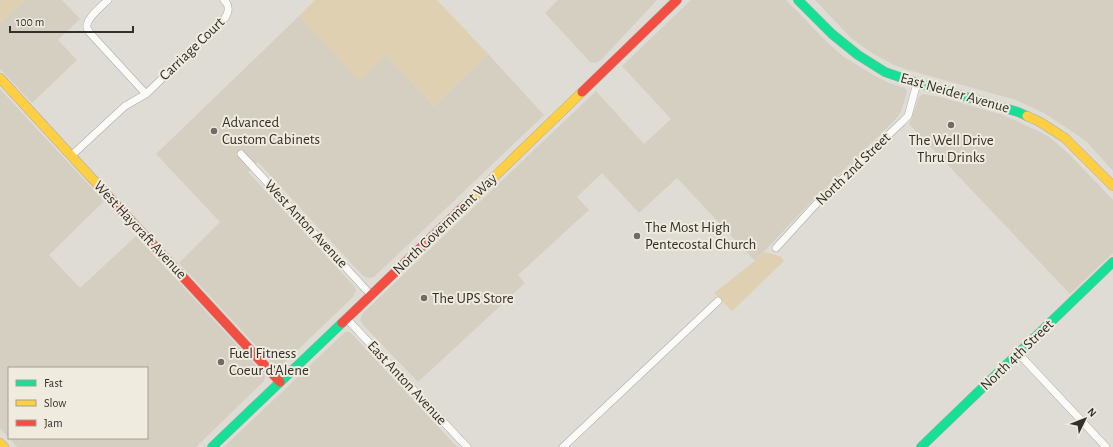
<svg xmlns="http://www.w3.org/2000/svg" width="1113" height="447" viewBox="0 0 1113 447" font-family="'Alegreya Sans',sans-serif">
<rect width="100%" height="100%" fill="#dfdcd6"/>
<path fill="#d5cfc2" d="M25,0H62L80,19L58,40L77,60L32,103L0,69V23Z
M558,0H657L602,59L598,62L594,63L590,62L545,13Z
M691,0H786L829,44L844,57L875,76L889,83L905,88L907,92L901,112L894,121L814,199L755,261L677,178L639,213L602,173L577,197L589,210L518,275L525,283L418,382L363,325L360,320L361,317L363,313L596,91L644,144L671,119L622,66Z
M815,0H1113V171L1086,141L1044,113L1016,100L908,70L892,64L872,53L851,38Z
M299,16L359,80L386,55L434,106L488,54L544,115L374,277L370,278L365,277L361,274L258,162L248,172L355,287L356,290L353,297L283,364L278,367L275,366L273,364L179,263L220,222L156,154Z
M0,89L104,201L49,255L80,288L136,236L264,374L265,376L264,381L196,447H17L9,438H147V368H9V438L0,428Z
M923,94L940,97L1003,115L1034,129L1048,136L1069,154L1113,200V253L1070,294L909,124L911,120L919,97Z
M345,332H349L352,334L457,447H224Z"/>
<path fill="#dfd0b1" d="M0,0H25L0,23Z
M315,0H437L488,54L434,106L386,55L359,81L299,16Z
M764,252L780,256L784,261L732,311L714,293L755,261Z"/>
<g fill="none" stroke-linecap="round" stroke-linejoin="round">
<defs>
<path id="street" d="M108,0C102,6 85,19 87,28C87,28 90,33 90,33L146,94
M241,154L371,295
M71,156L125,106L146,94L225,18C229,11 230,6 224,0
M776,248L818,202L902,122L908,116L917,83
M346,318L467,447
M1019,354L1106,447
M563,447L718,301"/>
<path id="fast" d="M798,0L832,34L858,55L885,72L911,81L1018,112L1027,116
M212,447L342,323
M921,447L1113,262"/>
<path id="slow" d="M0,78L110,198
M1027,116L1040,122L1065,138L1113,186
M463,207L582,92
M0,443L4,447"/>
<path id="jam" d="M582,92L677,0
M110,198L280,382
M342,323L463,207"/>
</defs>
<use href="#street" stroke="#aeaca7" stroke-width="8"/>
<use href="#fast" stroke="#aeaca7" stroke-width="10"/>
<use href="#slow" stroke="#aeaca7" stroke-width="10"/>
<use href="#jam" stroke="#aeaca7" stroke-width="10"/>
<use href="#street" stroke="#fafaf9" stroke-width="7"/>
<use href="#fast" stroke="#16e098" stroke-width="9"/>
<use href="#slow" stroke="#ffcf43" stroke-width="9"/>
<use href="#jam" stroke="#f24e42" stroke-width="9"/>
</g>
<g fill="#6f6c67" stroke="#f0ebdf" stroke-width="1.5">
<circle cx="951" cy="125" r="4"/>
<circle cx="214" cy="131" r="4"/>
<circle cx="637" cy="236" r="4"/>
<circle cx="424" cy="298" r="4"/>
<circle cx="221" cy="362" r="4"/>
</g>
<g text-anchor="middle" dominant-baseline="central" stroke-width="4" stroke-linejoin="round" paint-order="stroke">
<g font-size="15" fill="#32302b" stroke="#f0ebdf">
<text transform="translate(192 49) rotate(-44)">Carriage Court</text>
<text transform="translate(955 93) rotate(16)">East Neider Avenue</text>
<text transform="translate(853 169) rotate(-44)">North 2nd Street</text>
<text transform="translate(306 224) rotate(47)">West Anton Avenue</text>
<text transform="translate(445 224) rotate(-44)">North Government Way</text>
<text transform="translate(140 230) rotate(47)">West Haycraft Avenue</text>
<text transform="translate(1017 355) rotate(-44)">North 4th Street</text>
<text transform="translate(407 383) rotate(47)">East Anton Avenue</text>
</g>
<g font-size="15" fill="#32302b" stroke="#f0ebdf" text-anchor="start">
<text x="222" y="122">Advanced<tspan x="222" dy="17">Custom Cabinets</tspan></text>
<text x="951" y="140" text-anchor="middle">The Well Drive<tspan x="951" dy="17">Thru Drinks</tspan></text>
<text x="645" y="227">The Most High<tspan x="645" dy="17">Pentecostal Church</tspan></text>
<text x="432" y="298">The UPS Store</text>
<text x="229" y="353">Fuel Fitness<tspan x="229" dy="17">Coeur d'Alene</tspan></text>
</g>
</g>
<rect x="8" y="367" width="140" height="72" fill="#f0ebdf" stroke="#a4a097"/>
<rect x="16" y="380" width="20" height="6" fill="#16e098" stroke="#a4a097"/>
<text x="44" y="387" font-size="12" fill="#32302b">Fast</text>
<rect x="16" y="400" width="20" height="6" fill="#ffcf43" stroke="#a4a097"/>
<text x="44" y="407" font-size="12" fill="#32302b">Slow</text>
<rect x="16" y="420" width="20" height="6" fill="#f24e42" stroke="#a4a097"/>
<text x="44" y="427" font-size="12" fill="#32302b">Jam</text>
<g transform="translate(1085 419) rotate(47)" stroke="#f0ebdf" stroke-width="3" paint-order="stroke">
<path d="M0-3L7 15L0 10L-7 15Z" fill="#32302b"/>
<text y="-6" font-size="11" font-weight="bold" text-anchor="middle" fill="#32302b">N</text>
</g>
<path d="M10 26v6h123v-6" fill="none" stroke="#32302b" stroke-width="2"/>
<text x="16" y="26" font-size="12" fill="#32302b" stroke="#f0ebdf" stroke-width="3" paint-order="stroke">100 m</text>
</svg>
